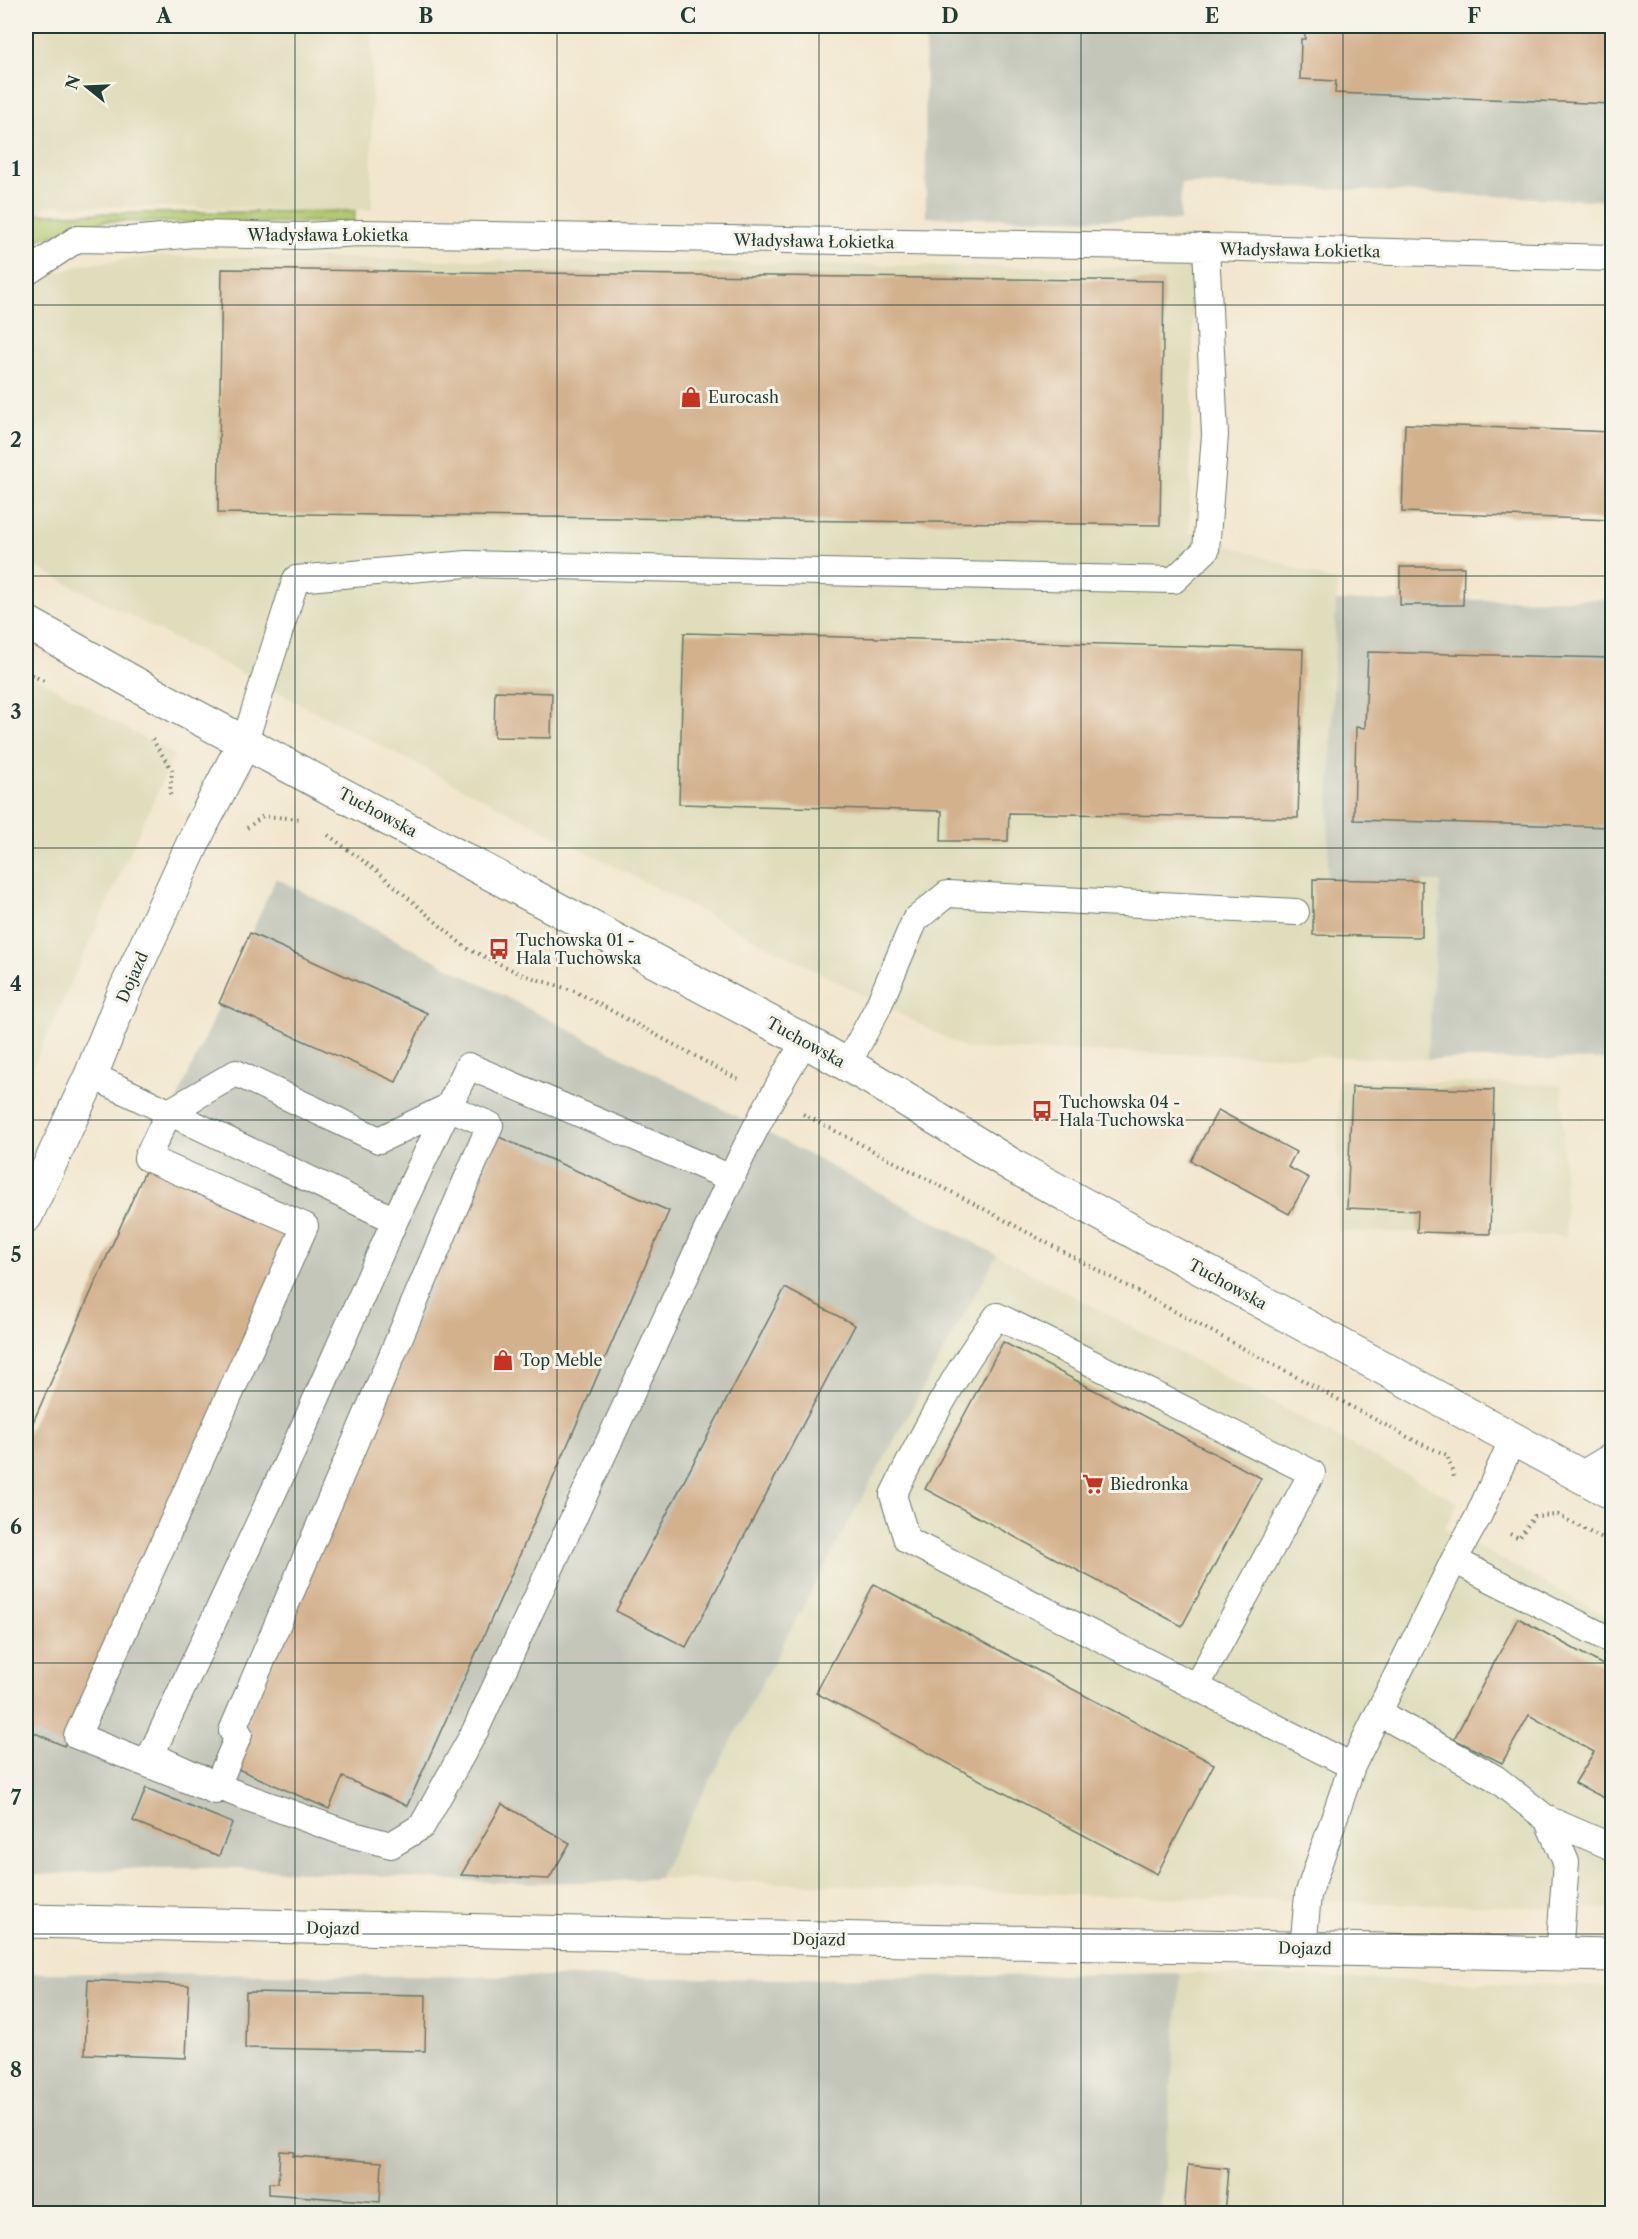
<svg xmlns="http://www.w3.org/2000/svg" width="1638" height="2239" viewBox="0 0 1638 2239" font-family="'Libre Caslon Text',serif">
<rect width="100%" height="100%" fill="#f7f3e8"/>
<filter id="ink" filterUnits="userSpaceOnUse"><feTurbulence type="fractalNoise" baseFrequency=".0167" numOctaves="2"/><feDisplacementMap in="SourceGraphic" scale="12" xChannelSelector="R" yChannelSelector="G"/><feConvolveMatrix kernelMatrix="1 2 1 2 8 2 1 2 1" color-interpolation-filters="sRGB"/></filter>
<filter id="wash" filterUnits="userSpaceOnUse"><feTurbulence type="fractalNoise" baseFrequency=".008" numOctaves="4" result="noise"/><feDisplacementMap in="SourceGraphic" scale="24" xChannelSelector="R" yChannelSelector="G"/><feGaussianBlur stdDeviation="1.35" result="paint"/><feColorMatrix in="noise" values="0 0 0 0 0 0 0 0 0 0 0 0 0 0 0 0 0 1.4 0 .05"/><feComposite in="paint" operator="in"/></filter>
<g filter="url(#wash)">
<rect width="100%" height="100%" fill="#f2e7ce"/>
<path fill="#dfddbb" d="M26,26H372V210L47,206L26,228Z
M151,256L1195,269L1189,532L1337,582L1327,879L1441,882L1427,1059L967,1049L26,562V296L57,273L81,265Z
M26,672L174,755L26,1083Z
M1338,1080L1562,1085L1566,1236L1338,1231Z
M997,1255L1458,1502L1445,1529L1612,1619V1909L1102,1896L658,1878L841,1536Z
M1181,1973L1612,1987V2213L1160,2214Z"/>
<path fill="#c3c6b9" d="M925,26H1612V201L1181,183L1180,221L926,217Z
M1612,599V1060L1427,1059L1441,882L1327,880L1336,601Z
M276,878L736,1116L997,1255L841,1536L658,1878L607,1882L509,1883L231,1868H142L26,1876V1438Z
M26,1973L798,1979L1181,1973L1160,2213L26,2214Z"/>
<path fill="#b1c86d" stroke="#688250" stroke-width="1.5" d="M355,211L354,222L220,223L105,221L39,239L26,248V214Z"/>
<g id="blocks">
<path fill="#d3b18d" d="M1305,26H1612V104L1335,93L1336,81L1300,79L1301,39H1305Z
M222,269L1164,281L1160,525L218,513Z
M1405,424L1612,432V520L1402,512Z
M1400,567H1464L1463,605H1400Z
M684,633L1303,649L1298,818L1009,813L1008,841H941L942,811L679,804Z
M1368,652L1612,658V827L1354,820L1356,727L1365,728Z
M495,691L552,693L551,738L494,737Z
M1313,879L1422,881V937L1313,935Z
M250,933L427,1013L396,1082L219,1003Z
M1352,1087L1494,1090L1490,1234L1417,1232L1418,1211L1347,1208Z
M1218,1110L1296,1152L1288,1167L1309,1178L1289,1214L1191,1161Z
M499,1137L669,1211L508,1582L407,1806L343,1777L329,1809L229,1765L337,1508Z
M150,1160L301,1228L64,1746L26,1729V1438Z
M785,1288L855,1325L686,1647L616,1611Z
M1003,1342L1261,1478L1182,1626L925,1489Z
M874,1584L1214,1764L1157,1874L816,1693Z
M1518,1618L1612,1670V1802L1575,1783L1594,1752L1529,1715L1502,1763L1454,1739Z
M146,1788L232,1823L219,1856L133,1821Z
M502,1804L570,1843L549,1879L461,1875Z
M88,1980L189,1985L186,2058L85,2054Z
M246,1992L426,1995L425,2051L245,2048Z
M280,2151L294,2152L293,2156L382,2162L380,2202L269,2194V2183H278Z
M1188,2165L1228,2169L1224,2214H1184Z"/>
</g>
</g>
<g filter="url(#ink)">
<use href="#blocks" fill-opacity="0" stroke="#69786a" stroke-width="1.5"/>
<g fill="none" stroke-linecap="round" stroke-linejoin="round">
<defs>
<path id="service" d="M26,273L77,239L129,240L194,234L304,236L359,233L1206,247L1612,258
M245,741L296,579L467,564L1174,580L1206,550L1215,435L1206,247
M847,1065L877,1009L915,920L947,894L1296,912
M236,1073L379,1140L448,1107L490,1125L232,1731L239,1734L215,1791L77,1736L305,1226L147,1158L169,1112Z
M91,1075L395,1220
M731,1178L468,1066L395,1220L306,1422L151,1755L232,1792L346,1833L391,1845L422,1826L475,1731L731,1178C753,1131 778,1085 805,1041
M1580,1475L1612,1456
M1454,1560L1612,1641
M1196,1687L1312,1473L997,1316C956,1371 923,1434 893,1495L907,1540L1352,1766
M1379,1713L1495,1778L1547,1819L1566,1862L1559,1955
M1547,1819L1612,1847
M1303,1948L1308,1895L1352,1766L1454,1560L1478,1517L1513,1438"/>
<path id="minor" d="M26,1216L91,1075L124,993L201,826L245,741
M26,1921L1612,1955"/>
<path id="tertiary" d="M26,622L159,697L805,1041L874,1080L1015,1167L1612,1493"/>
</defs>
<use href="#service" stroke="#69786a" stroke-width="28"/>
<use href="#minor" stroke="#69786a" stroke-width="35"/>
<use href="#tertiary" stroke="#69786a" stroke-width="35"/>
<path stroke="#69786a" stroke-width="4" stroke-dasharray="1.5 4.5" stroke-linecap="butt" d="M26,672L46,682
M152,739L172,770L170,795
M247,828L263,816L301,819
M328,835L377,871L466,948L523,975L575,991L741,1081
M803,1114L984,1209L1419,1443L1447,1455L1454,1477V1480
M1510,1534L1519,1538L1534,1516L1558,1515L1612,1544"/>
<use href="#service" stroke="#fff" stroke-width="26"/>
<use href="#minor" stroke="#fff" stroke-width="33"/>
<use href="#tertiary" stroke="#fff" stroke-width="33"/>
</g>
</g>
<path fill="none" stroke="#1f3d34" stroke-width="1.5" stroke-opacity="0.55" d="M295,26V2214M557,26V2214M819,26V2214M1081,26V2214M1343,26V2214M26,305H1612M26,576H1612M26,848H1612M26,1120H1612M26,1391H1612M26,1663H1612M26,1934H1612"/>
<defs>
<symbol id="shop-bare" viewBox="-9 -9 18 18"><path d="M-5-2.5h2.3a2.7 3.5 0 0 1 5.4 0H5L5.5 6h-11ZM-1.5-2.5h3a1.5 2.3 0 0 0-3 0Z" fill="#c8321e" stroke="#f7f3e8" stroke-width="2.5" paint-order="stroke"/></symbol>
<symbol id="bus-bare" viewBox="-9 -9 18 18"><path d="M-5-6H5V4H4V6H2V4H-2V6H-4V4H-5ZM-3.5-4V0h7V-4ZM-3.5 1.2v1.5H-2V1.2ZM2 1.2v1.5H3.5V1.2Z" fill="#c8321e" stroke="#f7f3e8" stroke-width="2.5" paint-order="stroke"/></symbol>
<symbol id="supermarket-bare" viewBox="-9 -9 18 18"><path d="M-6-5.5h2.5l.6 2H6L4.5 2H-2.5L-4.4-4H-6ZM-1.5 3.2a1.3 1.3 0 1 0 .1 0ZM3 3.2a1.3 1.3 0 1 0 .1 0Z" fill="#c8321e" stroke="#f7f3e8" stroke-width="2.5" paint-order="stroke"/></symbol>
</defs>
<g fill-rule="evenodd">
<use href="#shop-bare" x="676" y="382" width="30" height="30"/>
<use href="#bus-bare" x="484" y="934" width="30" height="30"/>
<use href="#bus-bare" x="1027" y="1096" width="30" height="30"/>
<use href="#shop-bare" x="488" y="1345" width="30" height="30"/>
<use href="#supermarket-bare" x="1078" y="1469" width="30" height="30"/>
</g>
<g text-anchor="middle" dominant-baseline="central" stroke-width="6" stroke-linejoin="round" paint-order="stroke">
<g font-size="16" fill="#1f3d34" stroke="#f7f3e8">
<text x="328" y="235">Władysława Łokietka</text>
<text transform="translate(814 241) rotate(1)">Władysława Łokietka</text>
<text transform="translate(1300 250) rotate(1)">Władysława Łokietka</text>
<text transform="translate(378 812) rotate(28)">Tuchowska</text>
<text transform="translate(132 977) rotate(-66)">Dojazd</text>
<text transform="translate(806 1042) rotate(29)">Tuchowska</text>
<text transform="translate(1228 1284) rotate(29)">Tuchowska</text>
<text transform="translate(333 1928) rotate(1)">Dojazd</text>
<text transform="translate(819 1939) rotate(1)">Dojazd</text>
<text transform="translate(1305 1948) rotate(1)">Dojazd</text>
</g>
<g font-size="16" fill="#1f3d34" stroke="#f7f3e8" text-anchor="start">
<text x="708" y="397">Eurocash</text>
<text x="516" y="940">Tuchowska 01 -<tspan x="516" dy="18">Hala Tuchowska</tspan></text>
<text x="1059" y="1102">Tuchowska 04 -<tspan x="1059" dy="18">Hala Tuchowska</tspan></text>
<text x="520" y="1360">Top Meble</text>
<text x="1110" y="1484">Biedronka</text>
</g>
</g>
<rect width="1638" height="2239" fill="none" stroke="#f7f3e8" stroke-width="66"/>
<g transform="translate(87 87) rotate(288)" stroke="#f7f3e8" stroke-width="4.5" paint-order="stroke">
<path d="M0-4.5L10 22L0 15L-10 22Z" fill="#1f3d34"/>
<text y="-9" font-size="16" font-weight="bold" text-anchor="middle" fill="#1f3d34">N</text>
</g>
<rect x="33" y="33" width="1572" height="2173" fill="none" stroke="#1f3d34" stroke-width="2"/>
<g font-size="20" text-anchor="middle" font-weight="bold" fill="#1f3d34">
<text x="164" y="23">A</text>
<text x="426" y="23">B</text>
<text x="688" y="23">C</text>
<text x="950" y="23">D</text>
<text x="1212" y="23">E</text>
<text x="1474" y="23">F</text>
<text x="16" y="176">1</text>
<text x="16" y="447">2</text>
<text x="16" y="719">3</text>
<text x="16" y="991">4</text>
<text x="16" y="1262">5</text>
<text x="16" y="1534">6</text>
<text x="16" y="1805">7</text>
<text x="16" y="2077">8</text>
</g>
</svg>
